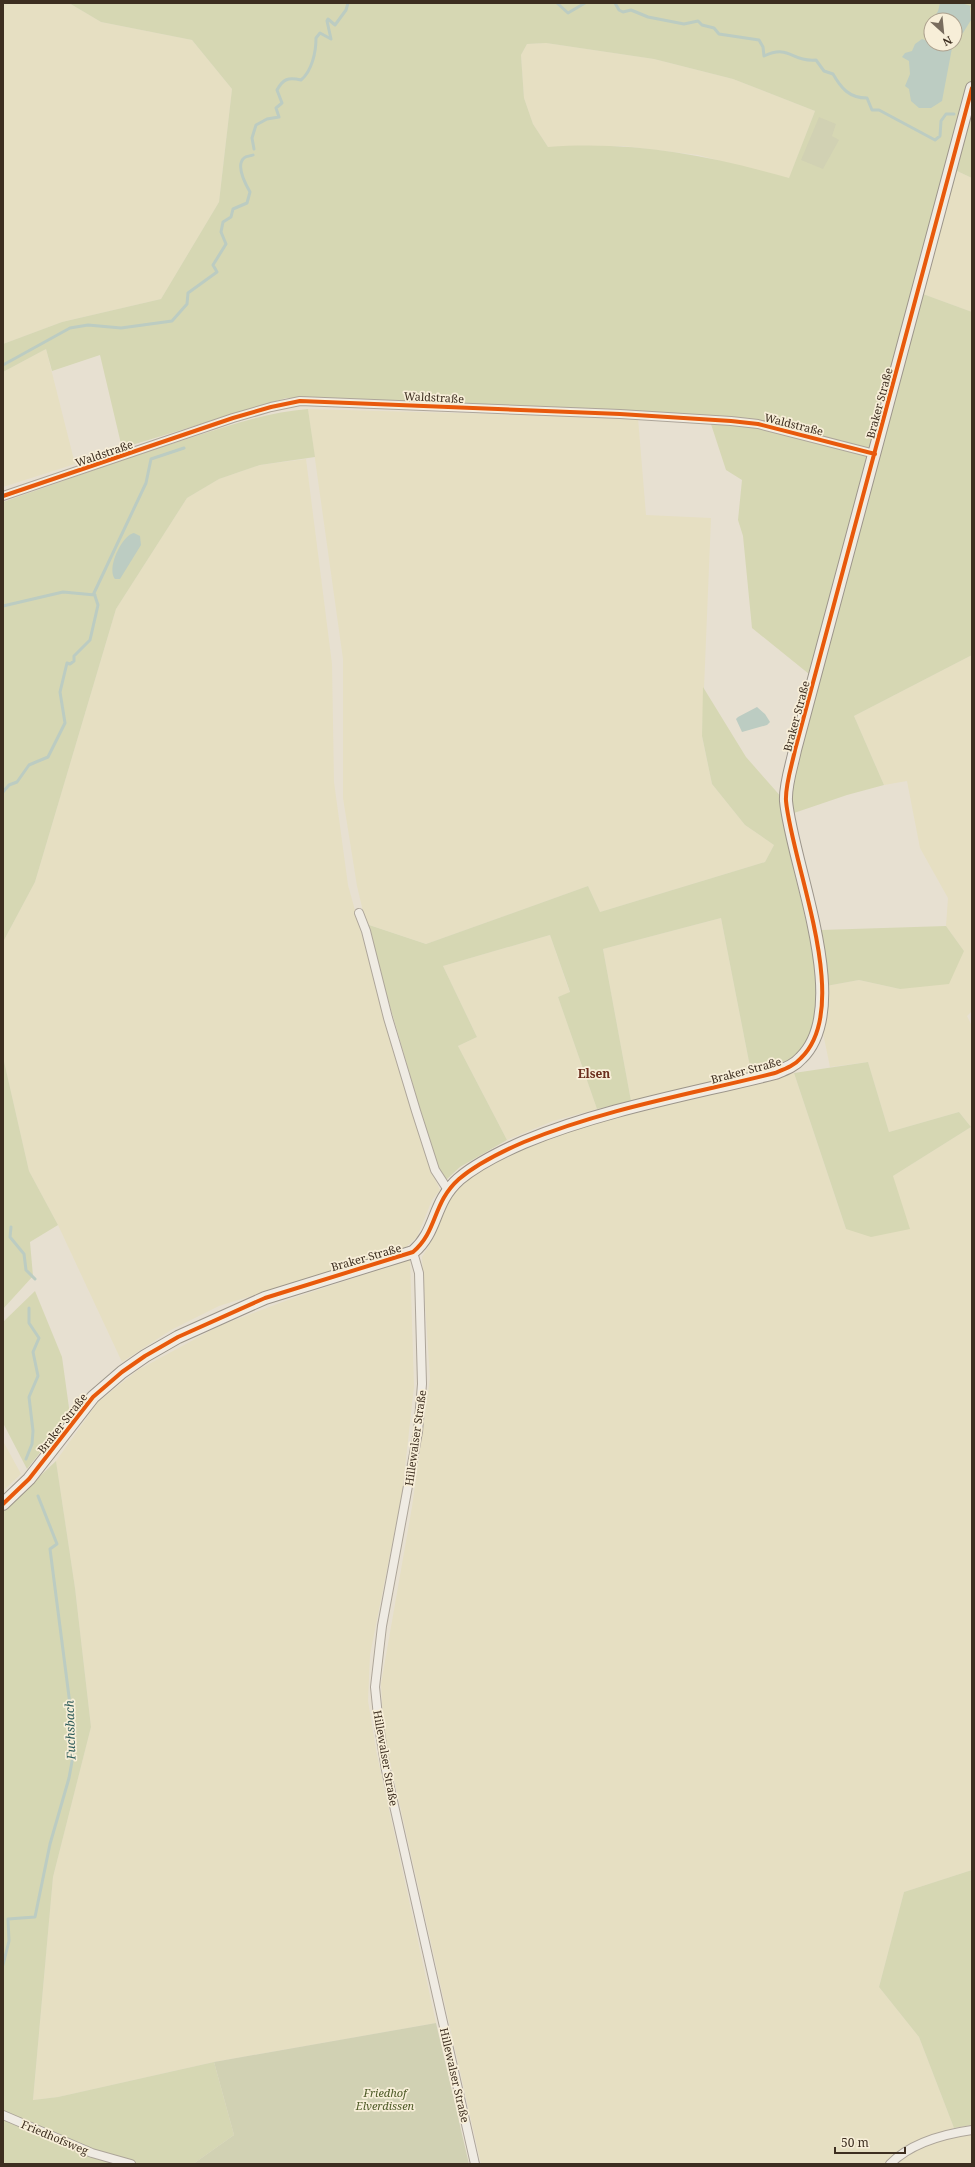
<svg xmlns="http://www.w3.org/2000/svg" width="975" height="2167" viewBox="0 0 975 2167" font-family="'Noto Serif',serif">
<rect width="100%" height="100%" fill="#e7e0d1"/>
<path fill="#e6dfc2" d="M3,3H69L101,22L192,40L232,89L219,202L161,299L62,322L3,344Z
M546,43L654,59L733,79L815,111L789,179L698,155L623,146L548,147L533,124L524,98L521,55L527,44Z
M957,171L972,178V312L923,294Z
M46,349L75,464L3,487V372Z
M308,409L638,418L646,515L711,518L702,737L712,784L745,825L774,845L765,862L600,912L588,886L426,944L366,924L357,886L343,798V659Z
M306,459L332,664L334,782L348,885L400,1073L429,1167L440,1190L432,1200L417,1237L405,1248L219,1306L171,1330L122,1362L58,1225L29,1171L3,1057V942L35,882L116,609L187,498L219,479L260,465Z
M972,655V1011L967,1016L972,1026V1870L904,1892L879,1987L919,2037L954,2128L915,2144L886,2164H481L384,1735L381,1684L412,1507L430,1378L422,1257L434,1237L440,1215L450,1195L469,1177L503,1156L561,1132L794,1073L846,1229L893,1176L971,1127L959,1112L889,1132L868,1062L830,1067L823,1033L826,986L859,980L900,989L964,951L946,926L948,898L920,848L907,781L884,785L854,716Z
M721,918L751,1072L631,1101L603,949Z
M550,935L570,993L558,997L597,1109L553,1121L507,1140L458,1046L477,1037L443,966Z
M410,1259L414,1387L402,1494L370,1655L368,1701L377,1755L436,2023L214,2062L58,2097L33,2100L53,1877L91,1727L75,1588L56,1461L98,1402L138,1370L219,1326L285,1301Z
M3,1441L21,1474L3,1491Z
M972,2132V2164H896L919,2149L950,2135Z"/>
<path fill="#d6d7b3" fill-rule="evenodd" d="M69,3H972V178L957,171L923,294L972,312V655L854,716L884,785L847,795L794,813C792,825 790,838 790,849C790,859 794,870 796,879C806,923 834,1013 801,1051C789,1064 767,1067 751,1072L721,918L603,949L631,1101L597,1109L558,997L570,992L550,935L443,966L477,1037L458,1046L507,1140L460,1167L446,1180L436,1164L366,924L426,944L588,886L600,912L765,862L774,845L745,825L712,784L702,736L703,687L746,757L783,799L791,748L809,674L752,628L743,536L738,520L742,480L726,470L709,418L578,410L286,398L122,448L100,355L52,371L46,349L3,372V344L62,322L161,299L219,202L232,89L192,40L101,22ZM931,20H955V44H931ZM546,43L654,59L733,79L815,111L789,178C707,155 634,141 548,147L533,124L524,98L521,55L527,44Z
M308,409L315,457L260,465L219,479L187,498L116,609L35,882L3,942V502C66,480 129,457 193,437C231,425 269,412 308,409Z
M946,926L964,951L949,984L900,989L859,980L826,986V964L821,930Z
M3,1057L29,1171L58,1225L30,1242L33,1276L3,1309Z
M868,1062L889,1132L959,1112L971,1127L893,1176L910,1229L871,1237L846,1229L794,1073Z
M35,1291L62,1357L70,1415L27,1469L3,1423V1322Z
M56,1461L75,1588L91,1727L53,1877L33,2100L58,2097L214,2062L234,2135L193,2164H3V1511Z
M972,1870V2125L954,2128L919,2037L879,1987L904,1892Z"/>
<path fill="#d1d1b3" d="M819,117L836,124L832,136L839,140L823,169L801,160Z
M436,2023L469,2164H193L234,2135L214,2062Z"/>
<path fill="#bcccc2" d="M940,3H961L971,6L970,8L971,20L963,33L955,35V20H933L938,11Z
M922,39L931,42V44H948L952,48L942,101L931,108H919L911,101L909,89L905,86L910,74L909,61L902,57L905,53L912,51L915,44Z
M134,533L140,536L141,545L120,579H115C106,569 122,535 134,533Z
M757,707L765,714L770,722L767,725L742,732L736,719L738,717Z"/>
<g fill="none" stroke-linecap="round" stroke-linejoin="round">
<path stroke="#bcccc2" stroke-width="3" d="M557,3L568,13L585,3
M615,3L619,10L623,12L631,10L648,17L684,24L698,21L702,25L714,28L719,34L759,40L763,47L764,56C790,44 791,62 816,60L824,71L833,74C841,88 849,98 867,98L872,110H879L935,140L940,136L941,121L946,114H954
M254,149L252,138L256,125L267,119L279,117L276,108L282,103L277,90C283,79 288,77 301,80C312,71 316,52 316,38L320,33L331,39L327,21L328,19L335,25L346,10L348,3
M3,365L70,328L88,325L121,328L172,321L187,304L188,293L217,272L213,265L226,244L221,232L223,222L231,217L233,209L247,203L250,192C246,185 235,166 244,158C246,156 251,156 253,155
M3,606L63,592L95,595
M3,792L9,785L17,782L29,765L48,757L65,723L60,692L67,663L70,664L74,661V656L90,640L98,605L94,593L146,483L151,459L184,448
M11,1227L10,1237L24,1254L26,1270L35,1279
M26,1459L32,1444L33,1431L29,1397L38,1376L33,1352L39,1338L29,1323V1308
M3,1965L9,1941L8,1919L35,1917L50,1844L69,1778L73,1756L72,1720L50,1549L57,1544L38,1496"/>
<defs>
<path id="minor" d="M3,496L233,418L271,407L300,401L620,414L731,421L758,424L875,454
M359,913L366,931L388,1018L416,1111L435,1170L448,1190
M413,1252L419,1273L422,1384L418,1432L382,1626L375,1687L379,1726L386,1770L475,2164
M3,2115L92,2153L131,2164
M890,2164C911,2143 944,2134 972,2130"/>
<path id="secondary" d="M3,1504L29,1479L93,1397L122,1372L145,1356L178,1337L265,1298L413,1252C438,1231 432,1203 459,1179C478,1163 501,1152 524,1142C604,1109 691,1094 775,1073C785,1069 794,1066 801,1058C854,1007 792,865 786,801C785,785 792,765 795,750L972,88"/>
</defs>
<use href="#minor" stroke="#ada599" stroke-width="10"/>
<use href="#secondary" stroke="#9c958a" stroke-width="14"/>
<use href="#minor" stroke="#efebe3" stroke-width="8"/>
<use href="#secondary" stroke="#efebe3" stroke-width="12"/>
<defs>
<path id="cycleway" d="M3,496L233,418L271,407L300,401L620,414L731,421L758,424L875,454
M3,1504L29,1479L93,1397L122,1372L145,1356L178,1337L265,1298L413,1252C438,1231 432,1203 459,1179C478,1163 501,1152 524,1142C604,1109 691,1094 775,1073C785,1069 794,1066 801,1058C854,1007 792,865 786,801C785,785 792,765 795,750L972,88"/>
</defs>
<use href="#cycleway" stroke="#f7eed8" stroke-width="6"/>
<use href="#cycleway" stroke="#e8590c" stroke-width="4"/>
</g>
<g text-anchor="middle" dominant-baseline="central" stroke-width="3.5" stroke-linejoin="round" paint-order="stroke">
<g font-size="11" fill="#3d2e20" stroke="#f7eed8">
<text transform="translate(434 397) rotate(3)">Waldstraße</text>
<text transform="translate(879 403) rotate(-75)">Braker Straße</text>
<text transform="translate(794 424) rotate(14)">Waldstraße</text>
<text transform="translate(104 453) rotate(-19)">Waldstraße</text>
<text transform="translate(796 716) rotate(-75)">Braker Straße</text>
<text transform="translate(746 1070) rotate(-15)">Braker Straße</text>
<text transform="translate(366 1257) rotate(-16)">Braker Straße</text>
<text transform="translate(62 1423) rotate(-52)">Braker Straße</text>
<text transform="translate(415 1438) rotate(-82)">Hillewalser Straße</text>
<text transform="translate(386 1758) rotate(80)">Hillewalser Straße</text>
<text transform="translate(455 2075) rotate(77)">Hillewalser Straße</text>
<text transform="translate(55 2137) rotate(23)">Friedhofsweg</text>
</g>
<g font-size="11" font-style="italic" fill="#4d5a26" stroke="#f7eed8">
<text x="385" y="2092">Friedhof<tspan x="385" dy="13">Elverdissen</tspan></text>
</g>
<g font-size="12" font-weight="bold" fill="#6b2e1e" stroke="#f7eed8">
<text x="594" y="1073">Elsen</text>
</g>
<g font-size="12" font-style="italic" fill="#2f5d5a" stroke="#f7eed8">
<text transform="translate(70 1730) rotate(-92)">Fuchsbach</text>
</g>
</g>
<rect width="975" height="2167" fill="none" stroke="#3d2e20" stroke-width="8"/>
<g transform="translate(943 32) rotate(153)"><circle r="19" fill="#f7eed8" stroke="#ada18e"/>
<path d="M0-3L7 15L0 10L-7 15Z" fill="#786c5e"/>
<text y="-6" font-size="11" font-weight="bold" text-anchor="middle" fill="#3d2e20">N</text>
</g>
<path d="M835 2147v6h70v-6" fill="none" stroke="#3d2e20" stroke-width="2"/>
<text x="841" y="2147" font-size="12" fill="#3d2e20" stroke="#f7eed8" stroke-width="3" paint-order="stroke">50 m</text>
</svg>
